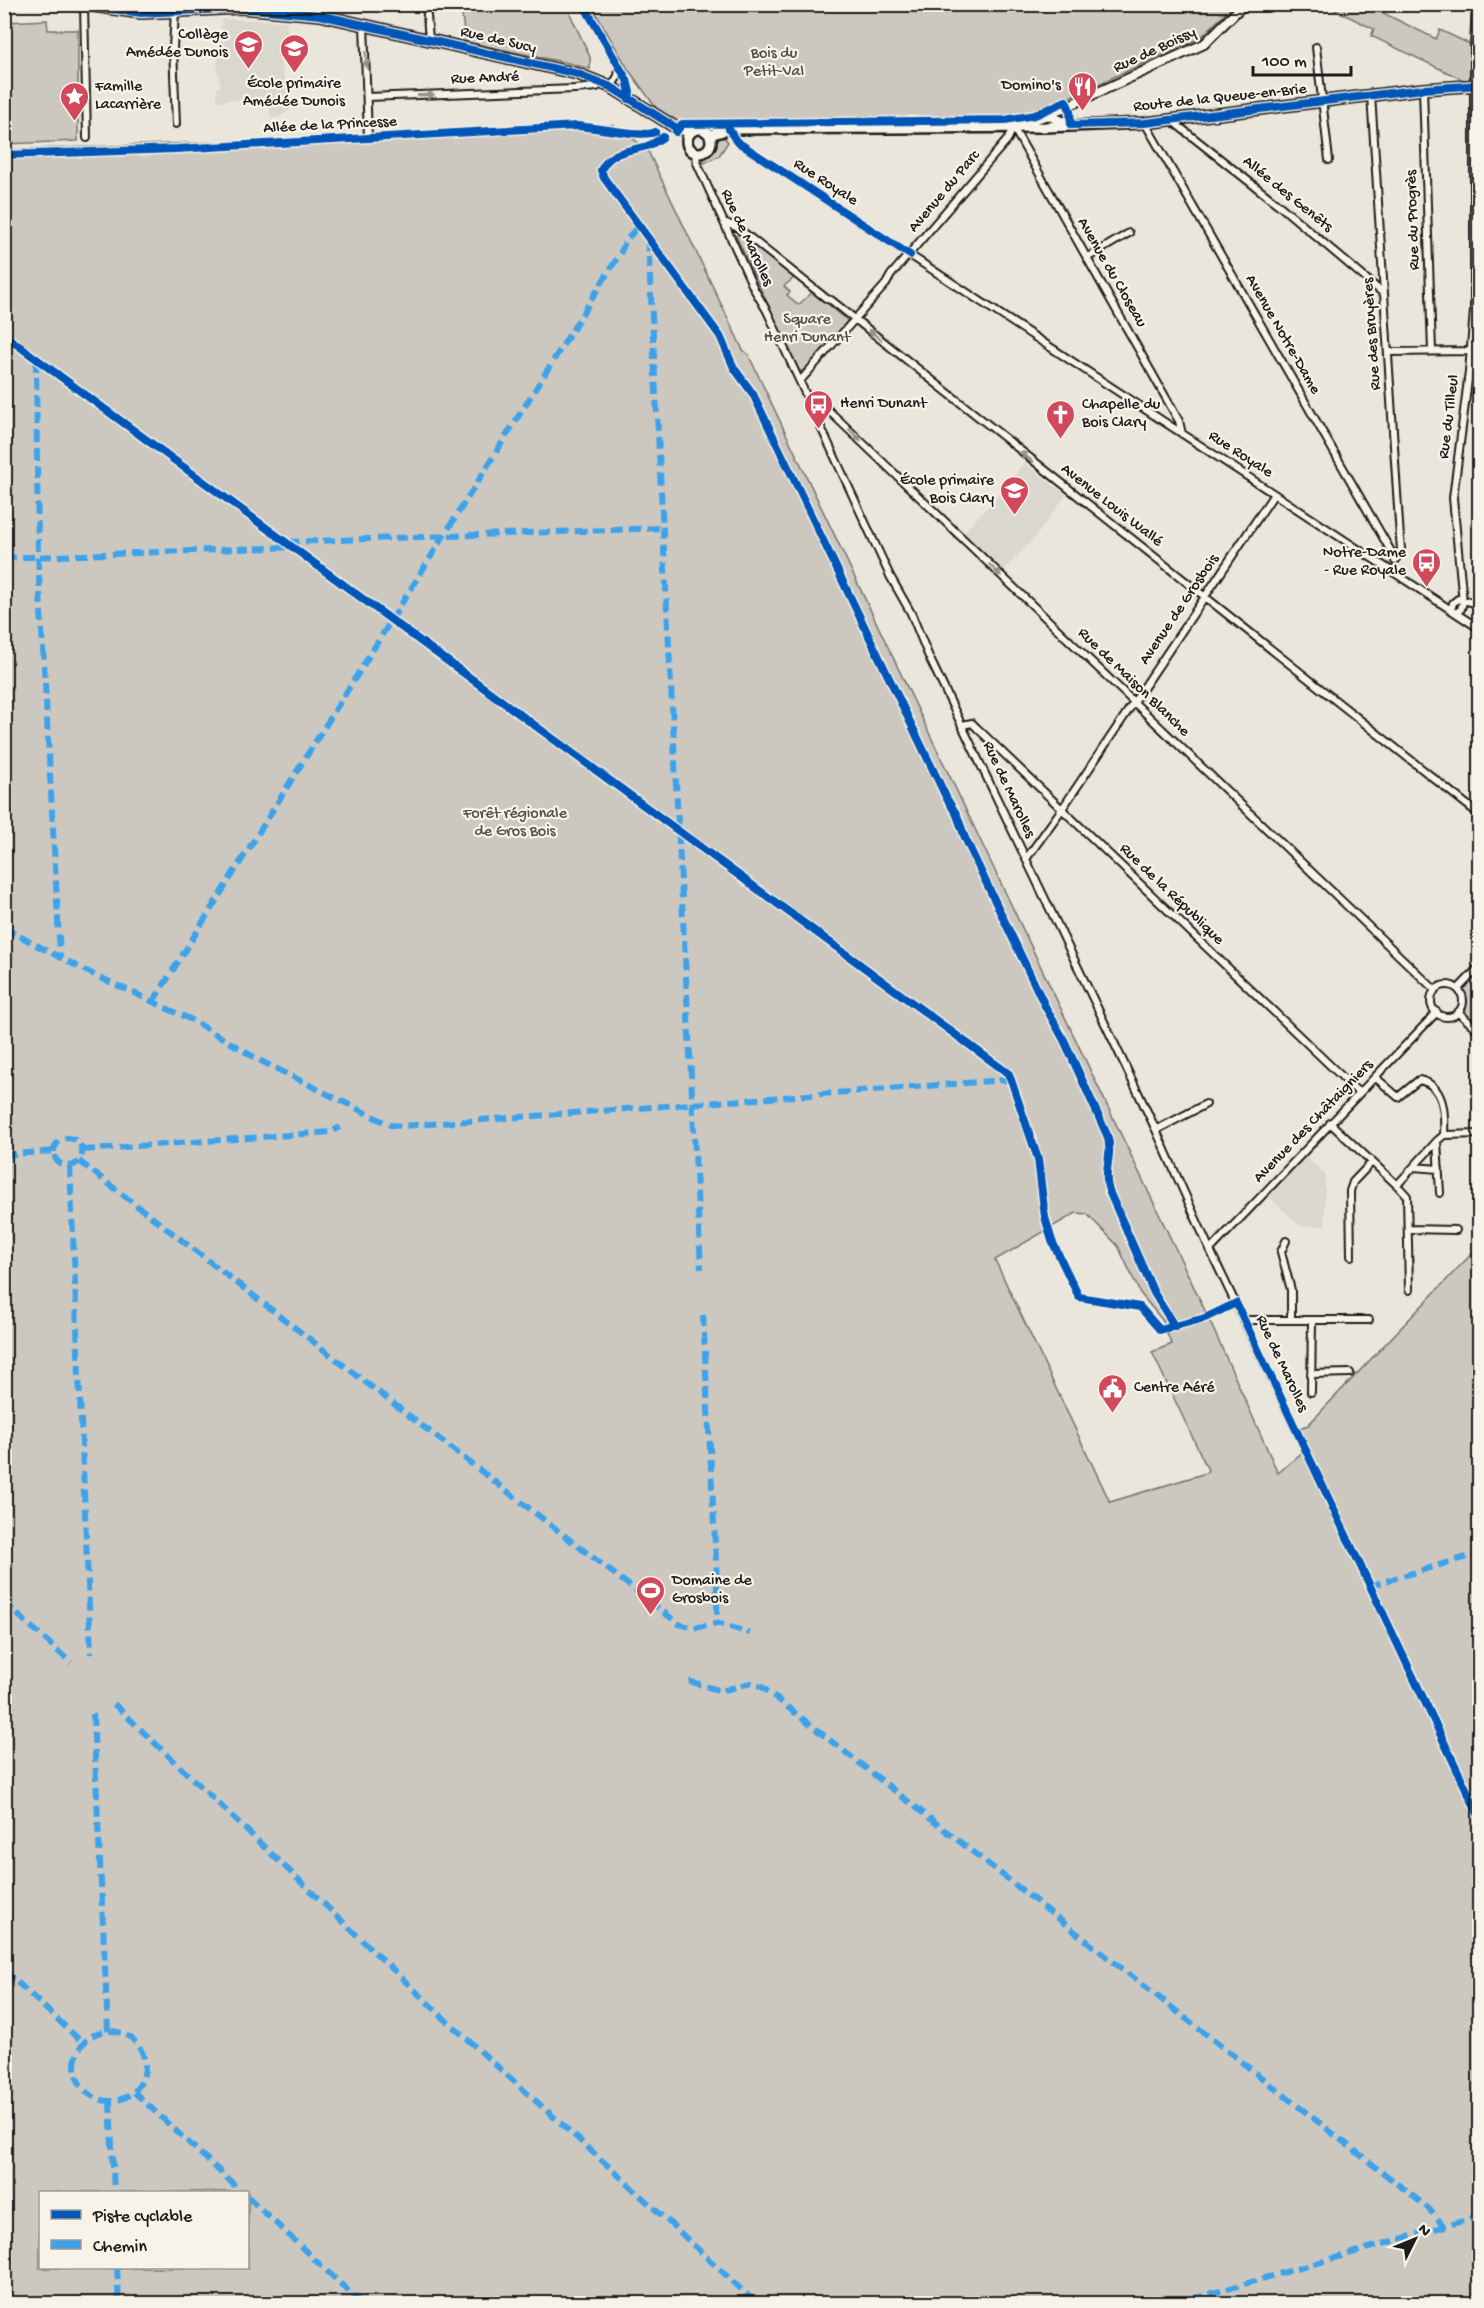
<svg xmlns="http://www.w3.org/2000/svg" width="1484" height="2308" viewBox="0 0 1484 2308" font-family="'Gochi Hand',sans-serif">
<rect width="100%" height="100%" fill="#eae6dc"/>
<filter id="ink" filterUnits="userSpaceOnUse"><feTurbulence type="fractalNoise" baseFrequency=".0167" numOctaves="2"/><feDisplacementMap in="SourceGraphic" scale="12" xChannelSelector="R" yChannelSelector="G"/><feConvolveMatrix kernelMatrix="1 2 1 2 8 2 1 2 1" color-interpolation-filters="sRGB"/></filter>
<g filter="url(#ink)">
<path fill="#dad7ce" d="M222,19L285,21L293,50L279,56L291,109L279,117L270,118L269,98L217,101V88L221,86L216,67L218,66V37L221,36Z
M1024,463L1066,495L1037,535L1003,571L963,533L995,499Z
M1306,1157L1325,1174V1226H1300L1268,1196Z"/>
<path fill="#ccc8c0" stroke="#74726e" stroke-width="1.5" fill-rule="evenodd" d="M461,5H566L590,57V69L568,63L465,42Z
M591,5H1234L1200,38L1061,101C1043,113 1026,118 1005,120L682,123L669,119L659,112L628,69Z
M1325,5H1367L1436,39L1440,30L1474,46V85L1371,36L1374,29Z
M47,20L48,30H78V141L5,144V22Z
M614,125L647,149L743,350L748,354L1202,1304L1278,1473L1305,1450L1299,1428L1308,1425L1479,1246V2303H5V150L561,129ZM1076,1213L1087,1214L1118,1246L1140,1293L1163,1321L1166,1332L1172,1344L1152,1352L1208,1470L1206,1473L1110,1502L995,1260ZM40,2192H248V2268H40Z
M719,137L725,138L728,142L719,156L702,164L704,158L713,151Z
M739,234L794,278L784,286L790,292L787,295L798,305L813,292L846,319L847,322L805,370L799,371L736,236Z
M1479,971V1031L1467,1019L1465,1003L1461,991Z"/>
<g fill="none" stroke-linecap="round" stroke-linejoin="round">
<defs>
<path id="minor" d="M426,4L429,39
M583,4L627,80L630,92L629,99
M84,6L87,138
M175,11L173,48L176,124
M364,24L368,137
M1316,47L1329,160
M611,87L618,76L619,68
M1423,89L1432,351
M1371,95L1400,538L1401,549L1395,561
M367,97L575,89L597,87L601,82
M1171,120L1280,206L1384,294
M1145,123L1396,560
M1013,127L1179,421L1182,434
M729,129L736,141L1480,629
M696,153L697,163L754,289L767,311L890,576L911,613L929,657L1156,1130L1210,1250L1328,1497
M724,222L738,228L827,299L831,300L1480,815
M1087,258L1129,233
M1388,352L1471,351
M800,381L886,284L891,275L1008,139L1013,127
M810,403L813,401L824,406L1435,990
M1451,610L1453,603L1458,599L1480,604
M1456,613L1461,609L1463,602L1453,498L1469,372L1474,311V46L1476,4
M962,725L972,723L977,728L1359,1093
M1026,859L1062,809L1274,494
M1431 1001a16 16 0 1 1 32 0a16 16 0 1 1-32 0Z
M1458,989L1480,966
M1458,1012L1480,1032
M1375,1077L1398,1097L1419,1080C1445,1085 1445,1114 1444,1135L1437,1141L1440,1193
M1330,1123L1397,1185L1407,1196L1409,1290
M1156,1130L1206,1104
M1444,1135L1480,1134
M1414,1167L1439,1169
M1397,1185L1437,1141
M1408,1229L1456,1230
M1286,1241L1281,1252L1291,1290V1320
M1210,1250L1437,1012
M1351,1256L1350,1191L1353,1182L1372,1162
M1205,1318L1236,1303
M1245,1320H1369
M1311,1374L1350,1373
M1311,1392L1312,1320"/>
<path id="tertiary" d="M1018,125L1048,115L1204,44L1244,4"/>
<path id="secondary" d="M80,4L141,13L241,8L320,15L578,74L611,87L678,129L690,132
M1048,115L1070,125
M687 141a12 12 0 1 1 24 0a12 12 0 1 1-24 0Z
M710,135L729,129L1045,127L1145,123L1423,89L1480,85"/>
</defs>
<use href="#minor" stroke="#1c1c1c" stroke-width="10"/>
<use href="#tertiary" stroke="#1c1c1c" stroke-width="12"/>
<use href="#secondary" stroke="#1c1c1c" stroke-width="14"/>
<use href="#minor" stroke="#f7f3e8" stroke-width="6"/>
<use href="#tertiary" stroke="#f7f3e8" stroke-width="8"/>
<use href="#secondary" stroke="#f7f3e8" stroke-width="9"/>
<path stroke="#3da2ea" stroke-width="6" stroke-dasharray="12 6" stroke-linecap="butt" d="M648,239L701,1269
M36,359L38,557L60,956
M287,542L663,528
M4,558L292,547
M4,928L84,970L192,1020L261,1061L390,1125L403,1126L1005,1080L1009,1074
M153,1002L621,252L625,242L638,226
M54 1152a14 14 0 1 1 28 0a14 14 0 1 1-28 0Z
M83,1150L331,1132L340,1127
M4,1155L54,1151
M79,1161L679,1624L694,1628L717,1623L750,1633
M70,1166L91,1654
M703,1315L717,1581V1623
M1369,1586L1480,1553
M4,1602L71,1663
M689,1681L721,1691L751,1683L762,1687L1395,2182L1428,2208L1443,2225
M114,1704L448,2022L616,2173L757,2304
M93,1714L108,2031
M4,1970L83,2043
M75 2066a35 35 0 1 1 70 0a35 35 0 1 1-70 0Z
M134,2092L242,2192
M110,2101L114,2192
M248,2197L362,2304
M117,2268L119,2304
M1175,2304L1480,2216"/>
<defs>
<path id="cycleway" d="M80,4L141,13L241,8L320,15L578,74L611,87L678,129
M583,4L627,80L630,92L629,99
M729,129L736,141L910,255
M676,132L682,124L1005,120L1035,115L1066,101L1070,110L1071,125L1145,123L1423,89L1480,85
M663,137C657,141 653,144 647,146C627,152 611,150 601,170L604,178L720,336L734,368L753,394L947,799L957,815L965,838L1045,1006L1064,1040L1107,1135C1114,1154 1102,1171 1109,1191L1154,1293L1175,1327
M4,155L177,149L577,126C594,127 646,138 655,132
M4,335C339,582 676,826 1009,1074L1038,1159L1045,1217L1052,1241L1079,1297L1140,1307L1160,1330L1205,1318L1236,1303L1480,1818"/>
</defs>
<use href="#cycleway" stroke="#f7f3e8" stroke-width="11"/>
<use href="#cycleway" stroke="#0057b8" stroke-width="8"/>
</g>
<defs><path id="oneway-solid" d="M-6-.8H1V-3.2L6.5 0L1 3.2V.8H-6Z" transform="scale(1.5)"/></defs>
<g fill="#94928c">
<use href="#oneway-solid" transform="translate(366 60) rotate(88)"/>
<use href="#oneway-solid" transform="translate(426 95) rotate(-2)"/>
<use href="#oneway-solid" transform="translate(875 335) rotate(-141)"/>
<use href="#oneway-solid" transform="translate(855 435) rotate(44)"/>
<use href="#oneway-solid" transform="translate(1027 457) rotate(-141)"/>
<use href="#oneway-solid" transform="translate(995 570) rotate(44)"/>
</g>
</g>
<defs>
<symbol id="school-pin" viewBox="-11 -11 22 30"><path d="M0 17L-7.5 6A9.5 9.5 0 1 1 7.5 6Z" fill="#d1495b" stroke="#f7f3e8"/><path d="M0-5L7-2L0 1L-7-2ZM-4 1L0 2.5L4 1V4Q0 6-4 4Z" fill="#fff"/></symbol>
<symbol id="restaurant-pin" viewBox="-11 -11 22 30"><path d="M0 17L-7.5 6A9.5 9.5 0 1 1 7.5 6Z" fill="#d1495b" stroke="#f7f3e8"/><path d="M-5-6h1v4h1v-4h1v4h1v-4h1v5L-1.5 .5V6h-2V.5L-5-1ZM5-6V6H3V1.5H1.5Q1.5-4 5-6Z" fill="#fff"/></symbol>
<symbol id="sight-pin" viewBox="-11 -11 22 30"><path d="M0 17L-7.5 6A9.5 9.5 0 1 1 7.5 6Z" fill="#d1495b" stroke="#f7f3e8"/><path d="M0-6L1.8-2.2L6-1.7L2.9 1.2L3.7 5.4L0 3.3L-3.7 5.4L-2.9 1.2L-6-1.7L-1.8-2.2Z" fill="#fff"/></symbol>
<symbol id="bus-pin" viewBox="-11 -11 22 30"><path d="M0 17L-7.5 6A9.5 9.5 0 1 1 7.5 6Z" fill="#d1495b" stroke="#f7f3e8"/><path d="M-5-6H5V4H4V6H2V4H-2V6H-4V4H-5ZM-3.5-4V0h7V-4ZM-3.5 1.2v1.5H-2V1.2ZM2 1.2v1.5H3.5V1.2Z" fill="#fff"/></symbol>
<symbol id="church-pin" viewBox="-11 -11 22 30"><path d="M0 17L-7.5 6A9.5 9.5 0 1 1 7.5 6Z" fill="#d1495b" stroke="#f7f3e8"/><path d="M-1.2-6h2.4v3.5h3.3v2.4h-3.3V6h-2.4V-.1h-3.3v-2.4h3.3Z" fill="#fff"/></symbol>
<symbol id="civic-pin" viewBox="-11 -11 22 30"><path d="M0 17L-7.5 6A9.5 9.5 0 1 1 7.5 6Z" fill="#d1495b" stroke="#f7f3e8"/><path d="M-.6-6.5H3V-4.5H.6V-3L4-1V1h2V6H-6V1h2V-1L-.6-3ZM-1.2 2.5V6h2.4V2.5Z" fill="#fff"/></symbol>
<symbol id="stadium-pin" viewBox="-11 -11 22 30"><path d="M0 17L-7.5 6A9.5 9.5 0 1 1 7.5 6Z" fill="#d1495b" stroke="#f7f3e8"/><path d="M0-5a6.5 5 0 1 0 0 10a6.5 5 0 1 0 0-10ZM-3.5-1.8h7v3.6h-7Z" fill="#fff"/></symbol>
</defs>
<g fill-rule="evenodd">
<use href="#school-pin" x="232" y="28" width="33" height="45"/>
<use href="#school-pin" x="278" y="32" width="33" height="45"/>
<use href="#restaurant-pin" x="1066" y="70" width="33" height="45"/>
<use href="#sight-pin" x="58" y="80" width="33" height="45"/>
<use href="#bus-pin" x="802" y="388" width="33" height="45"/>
<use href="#church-pin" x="1044" y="398" width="33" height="45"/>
<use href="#school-pin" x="998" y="474" width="33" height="45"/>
<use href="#bus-pin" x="1410" y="546" width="33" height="45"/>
<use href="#civic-pin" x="1096" y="1372" width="33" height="45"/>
<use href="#stadium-pin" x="634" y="1574" width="33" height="45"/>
</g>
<g text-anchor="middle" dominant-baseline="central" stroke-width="4.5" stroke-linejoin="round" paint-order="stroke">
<g font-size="16" fill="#1c1c1c" stroke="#f7f3e8" text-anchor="start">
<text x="228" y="35" text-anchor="end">Collège<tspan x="228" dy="18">Amédée Dunois</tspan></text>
<text x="294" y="84" text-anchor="middle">École primaire<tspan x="294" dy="18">Amédée Dunois</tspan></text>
<text x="1061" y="86" text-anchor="end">Domino's</text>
<text x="95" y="87">Famille<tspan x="95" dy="18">Lacarrière</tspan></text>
<text x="840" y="404">Henri Dunant</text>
<text x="1082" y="405">Chapelle du<tspan x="1082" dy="18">Bois Clary</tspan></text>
<text x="994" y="481" text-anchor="end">École primaire<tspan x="994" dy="18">Bois Clary</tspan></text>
<text x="1406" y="553" text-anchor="end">Notre-Dame<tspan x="1406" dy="18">- Rue Royale</tspan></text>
<text x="1134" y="1388">Centre Aéré</text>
<text x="672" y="1581">Domaine de<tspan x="672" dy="18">Grosbois</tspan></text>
</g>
<g font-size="16" fill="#1c1c1c" stroke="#f7f3e8">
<text transform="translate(498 41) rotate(13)">Rue de Sucy</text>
<text transform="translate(1155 51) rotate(-25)">Rue de Boissy</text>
<text transform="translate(485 79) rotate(-2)">Rue André</text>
<text transform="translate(1220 99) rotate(-6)">Route de la Queue-en-Brie</text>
<text transform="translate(330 126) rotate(-3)">Allée de la Princesse</text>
<text transform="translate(825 183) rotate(33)">Rue Royale</text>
<text transform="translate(945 192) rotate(-50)">Avenue du Parc</text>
<text transform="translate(1287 195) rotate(39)">Allée des Genêts</text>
<text transform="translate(1414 220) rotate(-92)">Rue du Progrès</text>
<text transform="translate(746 238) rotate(65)">Rue de Marolles</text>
<text transform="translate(1111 273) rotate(60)">Avenue du Closeau</text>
<text transform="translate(1373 334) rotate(-94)">Rue des Bruyères</text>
<text transform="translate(1282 335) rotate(60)">Avenue Notre-Dame</text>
<text transform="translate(1450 417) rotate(-83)">Rue du Tilleul</text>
<text transform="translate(1240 455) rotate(33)">Rue Royale</text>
<text transform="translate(1111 506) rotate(38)">Avenue Louis Wallé</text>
<text transform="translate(1180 610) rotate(-56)">Avenue de Grosbois</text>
<text transform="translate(1133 683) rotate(44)">Rue de Maison Blanche</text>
<text transform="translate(1008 790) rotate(65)">Rue de Marolles</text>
<text transform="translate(1171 895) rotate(44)">Rue de la République</text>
<text transform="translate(1314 1122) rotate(-46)">Avenue des Châtaigniers</text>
<text transform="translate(1281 1364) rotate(65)">Rue de Marolles</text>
</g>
<g font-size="16" fill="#51504d" stroke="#f7f3e8">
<text x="774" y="54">Bois du<tspan x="774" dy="18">Petit-Val</tspan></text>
<text x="807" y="320">Square<tspan x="807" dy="18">Henri Dunant</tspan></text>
<text x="515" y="814">Forêt régionale<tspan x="515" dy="18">de Gros Bois</tspan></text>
</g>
</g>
<rect width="1484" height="2308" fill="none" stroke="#f7f3e8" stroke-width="24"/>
<rect x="12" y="12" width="1460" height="2284" fill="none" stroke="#1c1c1c" stroke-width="2" filter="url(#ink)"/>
<rect x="39" y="2191" width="210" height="78" fill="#f7f3e8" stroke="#9f9d96" stroke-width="1.5"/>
<rect x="51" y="2210" width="30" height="9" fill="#0057b8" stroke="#9f9d96" stroke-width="1.5"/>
<text x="93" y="2221" font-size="18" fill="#1c1c1c">Piste cyclable</text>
<rect x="51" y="2240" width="30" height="9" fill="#3da2ea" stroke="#9f9d96" stroke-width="1.5"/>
<text x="93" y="2251" font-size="18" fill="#1c1c1c">Chemin</text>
<g transform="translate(1415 2239) rotate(47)" stroke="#f7f3e8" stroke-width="4.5" paint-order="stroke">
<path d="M0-4.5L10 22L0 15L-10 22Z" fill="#1c1c1c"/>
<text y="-9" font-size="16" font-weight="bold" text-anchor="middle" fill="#1c1c1c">N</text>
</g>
<path d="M1253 66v9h98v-9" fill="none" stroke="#1c1c1c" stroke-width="3"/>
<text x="1262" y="66" font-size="18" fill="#1c1c1c" stroke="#f7f3e8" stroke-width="4.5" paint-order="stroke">100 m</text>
</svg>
